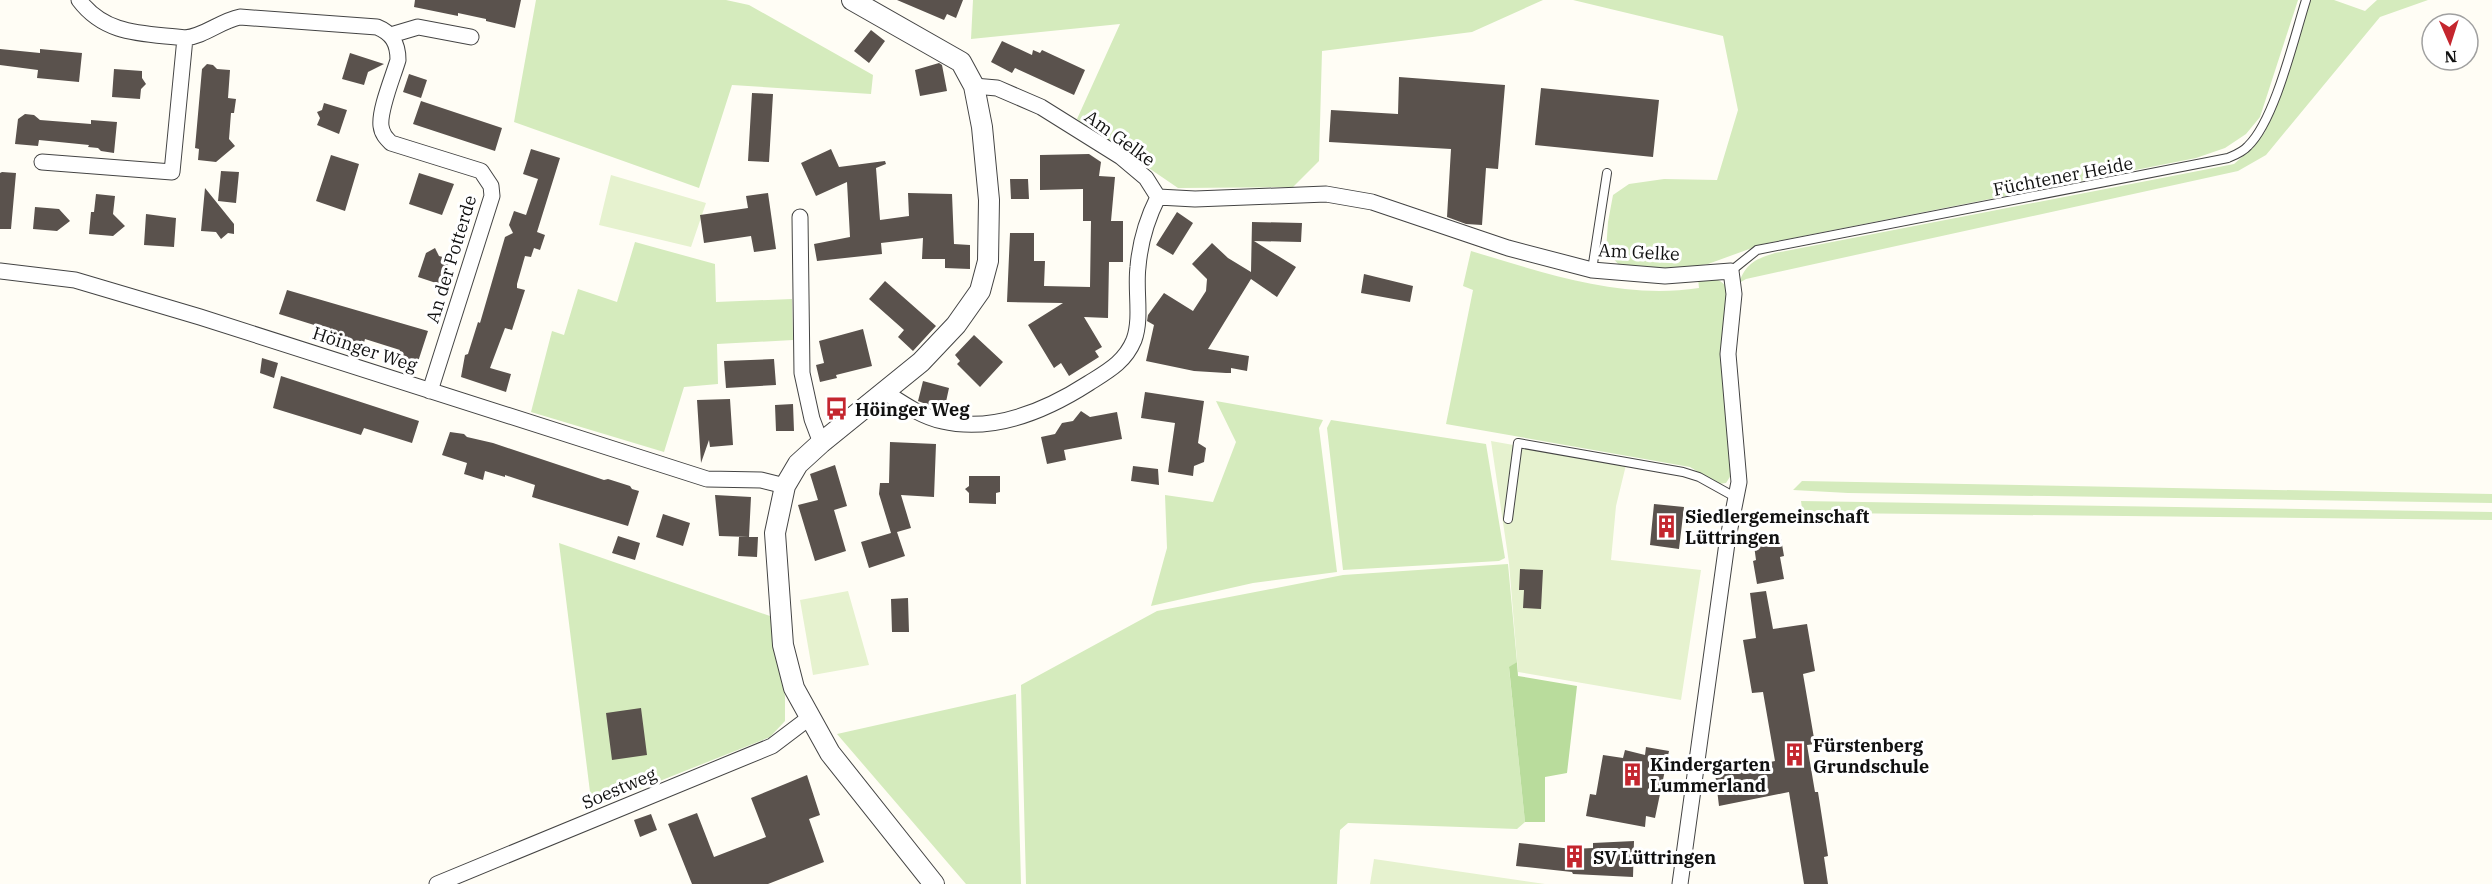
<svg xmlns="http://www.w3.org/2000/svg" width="2492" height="884" viewBox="0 0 2492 884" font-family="'IBM Plex Serif',serif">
<rect width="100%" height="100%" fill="#fffdf5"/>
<path fill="#d5ebbd" d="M536,0H726L749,5L873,75L871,94L732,85L699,188L514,122Z
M973,0H1543L1472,32L1322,51L1319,161L1293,187L1178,188L1077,119L1120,24L971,39Z
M1573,0H2298L2260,117L2246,134L2225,148L2196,158L1763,244L1708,264L1668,271L1622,268L1606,251L1608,222L1613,195L1629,184L1664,179L1717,180L1738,110L1723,36Z
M2309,0H2334L2365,11L2377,0H2428L2380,17L2266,155L2238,171L1746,279L1739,283C1746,263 1756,259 1775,253L2234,164L2251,149L2265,132Z
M635,242L715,264L716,302L792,299L793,340L717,344L718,384L684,387L664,452L531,412L552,331L564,335L578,289L617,302Z
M1471,251C1544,273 1621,300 1699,288L1698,278C1716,278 1724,278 1730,296L1733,472L1726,483L1718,484L1690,467L1446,424L1473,290L1463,286Z
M1216,401L1323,420L1319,428L1337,572L1253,583L1151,606L1167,548L1165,495L1213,502L1236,442Z
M1331,420L1486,444L1505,558L1499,561L1343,570L1327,428Z
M1802,481L2492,494V503L1848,493L1793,490Z
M1801,501L2492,512V520L1833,513L1803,516Z
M559,543L770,616L785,696V721L770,737L592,808Z
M1508,564L1517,662L1509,668L1525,822L1517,829L1348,823L1340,830L1337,884H1026L1021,685L1157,611L1343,575Z
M1016,694L1021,884H966L837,734Z"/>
<path fill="#b9dc9c" d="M1517,662L1518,676L1577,686L1567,773L1545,777V822H1525L1509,667Z"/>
<path fill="#e6f2cf" d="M611,175L706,203L691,247L599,225Z
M1491,441L1626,465L1616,506L1611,560L1701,570L1681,700L1518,672L1509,563Z
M848,591L869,665L813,675L800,600Z
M1374,859L1545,884H1370Z"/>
<path fill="#5a524d" d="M415,0H521L515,28L486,21V19L458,13V16L414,7Z
M897,0H963L956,18L947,14L944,20Z
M871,30L885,41L869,63L854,51Z
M1002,41L1032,55L1033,50L1040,53L1042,50L1085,70L1074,95L1015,68L1012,73L991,62Z
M0,49L40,53V49L82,53L79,82L37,78L38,70L0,65Z
M350,53L384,64L368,72L364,85L342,79Z
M939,63L942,65L947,91L920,96L915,70Z
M207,64L213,65L217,69L230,70L228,98L236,99L234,113H231L229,139L235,146L216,162L198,160L199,149L195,148L202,69Z
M114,69L142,71V78L146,84L141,89L140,99L112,97Z
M409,74L427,80L421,98L403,92Z
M1399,77L1505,85L1498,169L1486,168L1482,225L1466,224L1447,217L1451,149L1329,142L1331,110L1398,114Z
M1541,88L1659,100L1653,157L1535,145Z
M752,93L773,94L769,162L748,161Z
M421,101L502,128L495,151L413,124Z
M324,103L347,110L339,134L317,125L320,118L317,112L322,110Z
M25,114L34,115L40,120L91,124V120L117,122L114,153L101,151L98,148L88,147L89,145L39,140L38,146L15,144L18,119Z
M531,149L560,158L537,232L545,235L540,250L534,248L531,257L525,256L517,284V288L525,290L512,330L505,328L490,368L511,374L506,392L461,377L465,355L468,354L478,322L480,323L505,237L513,233L509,225L514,211L526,215L538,179L523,174Z
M831,149L839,167L885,161L886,164L876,168L880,220L909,216L908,193L952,194L954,244L970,245V269L945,268V259H922L923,238L881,243L882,254L817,261L814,244L850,237L847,182L816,196L801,163Z
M1089,154L1101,162L1099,176L1115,177L1111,221H1123V262H1109L1108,318L1084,317L1102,347L1095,351L1099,357L1069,376L1061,363L1054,368L1028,325L1063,303L1007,302L1010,233H1034V261H1045L1044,286L1090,287L1091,221H1083V189L1040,190V155Z
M331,155L359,164L345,211L316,201Z
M221,171L239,172L236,203L218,201Z
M2,172L16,173L11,229H0V173Z
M419,173L454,184L442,215L409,204Z
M1010,179H1028L1029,199H1011Z
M205,188L234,224V234L228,233L221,239L216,232L201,231Z
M768,193L776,249L754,252L751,236L704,243L700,215L748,208L746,196Z
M96,194L115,196L113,214L125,226L113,236L89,234L91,212H94Z
M35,207L59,209L70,221L57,231L33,229Z
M1177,212L1193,223L1173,255L1156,245Z
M146,214L176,218L174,247L144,245Z
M1252,222L1302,223L1301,242L1254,241L1296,267L1277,297L1251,279L1208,349L1249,356L1247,371L1231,368V373H1226L1194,371L1146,361L1154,325L1147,321L1148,315L1164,293L1193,311L1206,291L1207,279L1192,264L1212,243L1228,258L1251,272Z
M435,248L439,256L450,259L442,285L418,277L426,253Z
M1364,274L1413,286L1410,302L1361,293Z
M885,281L936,326L913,351L898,337L904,330L869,299Z
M287,290L428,331L415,371L407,357L398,354L400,350L365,339L363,346L328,335L330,330L279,314Z
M863,329L872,366L836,375L837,378L820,382L816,365L824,363L819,341Z
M974,335L1003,362L980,387L957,364L960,361L955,355Z
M262,358L278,363L274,378L260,373Z
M774,359L776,385L726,388L724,361Z
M281,376L419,421L412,443L364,428L361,435L273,408Z
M923,381L949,388L944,411L918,401Z
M1145,392L1204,401L1198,443L1206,448L1204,462L1194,466L1193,476L1168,472L1175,423L1141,418Z
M730,399L733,445L710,447L709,440L701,463L697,400Z
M793,404L794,431H776L775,405Z
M1081,411L1090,417L1117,412L1122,439L1064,450L1066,460L1047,464L1041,437L1055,434L1062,423L1073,421Z
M450,432L464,434L467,437L493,443L604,480L608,479L630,486L632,489L639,491L628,526L532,497L535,485L505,475V477L485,471L483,480L464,474L467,463L442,455Z
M890,442L936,444L934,497L901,495L911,528L897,532L905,556L869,568L861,542L891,533L879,494L880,483H889Z
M835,465L847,506L834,510L846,551L815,561L798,505L818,500L810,474Z
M1133,466L1158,469L1159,485L1131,481Z
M969,476H1000V492L996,493V504L969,503V493L965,489L969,486Z
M715,495L751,497L749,537L719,536Z
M1654,504L1684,507L1679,549L1650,545Z
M663,514L690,523L683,546L656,537Z
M1780,533L1784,556L1780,557L1784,579L1757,584L1753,561L1756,560L1753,538Z
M618,536L640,543L635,560L612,553Z
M739,537H758L757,557L738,556Z
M1520,569L1543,570L1541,609L1523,608L1524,590H1519Z
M1766,591L1773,629L1807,624L1815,671L1803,674L1815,744L1807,745L1815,792H1818L1828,856L1824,857L1828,884H1804L1789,792L1719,806L1715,773L1775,761L1763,692L1752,693L1743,640L1756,638L1750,593Z
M908,598L909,632H892L891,599Z
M641,708L647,755L612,760L606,713Z
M1646,747L1669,751L1655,818L1646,816L1645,827L1586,816L1590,794L1596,795L1603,755L1623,758L1625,750L1645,755Z
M807,775L820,815L809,819L824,862L768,884H692L668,824L697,813L714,857L766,837L751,798Z
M651,814L657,830L640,837L634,820Z
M1634,841L1633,877L1573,874L1572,872L1516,866L1519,843L1572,849L1593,848V843Z"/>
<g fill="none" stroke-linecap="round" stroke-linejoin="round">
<defs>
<path id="service" d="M1592,270L1607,173
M1731,271L1757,250L2228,158C2235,155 2243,152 2248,146C2275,120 2294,38 2306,0
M1508,519L1518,443L1683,472L1699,477L1735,497"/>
<path id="minor" d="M79,0C106,36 144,33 185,38C205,36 220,21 240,17L377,27C392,33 398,43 398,60C393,77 379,110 381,126C382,134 386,138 391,143L481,171L491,186L492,196L430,391
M391,35L418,27L471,37
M974,86L997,88L1041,107L1121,157L1146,178L1158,197
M42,162L172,172L185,38
M1158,197L1195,199L1326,194L1372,202L1508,248L1592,270L1665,276L1731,271L1734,294L1728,354L1739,482L1727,543L1680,884
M800,217L802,373L812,419L821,443
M0,271L75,280L200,317L707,479L761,480L785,486
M885,392C902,403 922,417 942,421C993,433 1047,410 1089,383C1108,371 1125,362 1134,340C1142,318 1135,290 1138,267C1140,242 1147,219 1158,197
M437,884L772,746L809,718"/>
<path id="tertiary" d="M852,0L961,62L974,86L982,127L989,200L988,261L980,291L956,325L921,362L821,443L798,464L785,486L775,533L783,645L794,688L830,753L934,884"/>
</defs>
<use href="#service" stroke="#444" stroke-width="10"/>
<use href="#minor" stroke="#444" stroke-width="17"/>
<use href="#tertiary" stroke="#444" stroke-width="22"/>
<use href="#service" stroke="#fff" stroke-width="8"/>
<use href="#minor" stroke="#fff" stroke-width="15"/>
<use href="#tertiary" stroke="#fff" stroke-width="20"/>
</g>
<defs>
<symbol id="bus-bare" viewBox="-9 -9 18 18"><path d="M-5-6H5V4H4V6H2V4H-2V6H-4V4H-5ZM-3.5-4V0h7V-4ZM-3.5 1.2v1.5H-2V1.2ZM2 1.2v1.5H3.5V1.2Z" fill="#c4262e" stroke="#fff" stroke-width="2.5" paint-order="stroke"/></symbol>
<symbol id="building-bare" viewBox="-9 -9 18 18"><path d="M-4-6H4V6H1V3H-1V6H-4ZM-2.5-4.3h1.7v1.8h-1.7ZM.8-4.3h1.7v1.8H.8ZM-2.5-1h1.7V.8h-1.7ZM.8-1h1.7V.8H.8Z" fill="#c4262e" stroke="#fff" stroke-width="2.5" paint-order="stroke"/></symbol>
</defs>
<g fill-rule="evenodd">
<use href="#bus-bare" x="820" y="392" width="33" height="33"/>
<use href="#building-bare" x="1650" y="510" width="33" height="33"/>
<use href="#building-bare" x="1778" y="738" width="33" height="33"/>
<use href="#building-bare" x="1616" y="758" width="33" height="33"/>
<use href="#building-bare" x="1558" y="840" width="33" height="33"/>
</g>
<g text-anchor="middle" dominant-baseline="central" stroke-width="6" stroke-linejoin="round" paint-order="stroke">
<g font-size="18" fill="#111" stroke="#fff">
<text transform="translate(1120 138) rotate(36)">Am Gelke</text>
<text transform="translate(2063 176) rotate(-11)">Füchtener Heide</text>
<text transform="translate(1639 252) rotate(3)">Am Gelke</text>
<text transform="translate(451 259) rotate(-73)">An der Potterde</text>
<text transform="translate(365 349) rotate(18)">Höinger Weg</text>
<text transform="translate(619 788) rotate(-23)">Soestweg</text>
</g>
<g font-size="18" font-weight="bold" fill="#111" stroke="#fff" text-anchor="start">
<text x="855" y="409">Höinger Weg</text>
<text x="1685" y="516">Siedlergemeinschaft<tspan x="1685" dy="21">Lüttringen</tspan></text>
<text x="1813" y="745">Fürstenberg<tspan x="1813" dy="21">Grundschule</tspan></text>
<text x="1650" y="764">Kindergarten<tspan x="1650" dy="21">Lummerland</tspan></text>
<text x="1593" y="857">SV Lüttringen</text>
</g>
</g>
<g transform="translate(2450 42) rotate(177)"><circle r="28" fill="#ffffff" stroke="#a0a0a0" stroke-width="1.5"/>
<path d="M0-4.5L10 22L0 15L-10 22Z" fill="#c4262e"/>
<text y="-9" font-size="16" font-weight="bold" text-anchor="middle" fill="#111111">N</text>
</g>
</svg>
